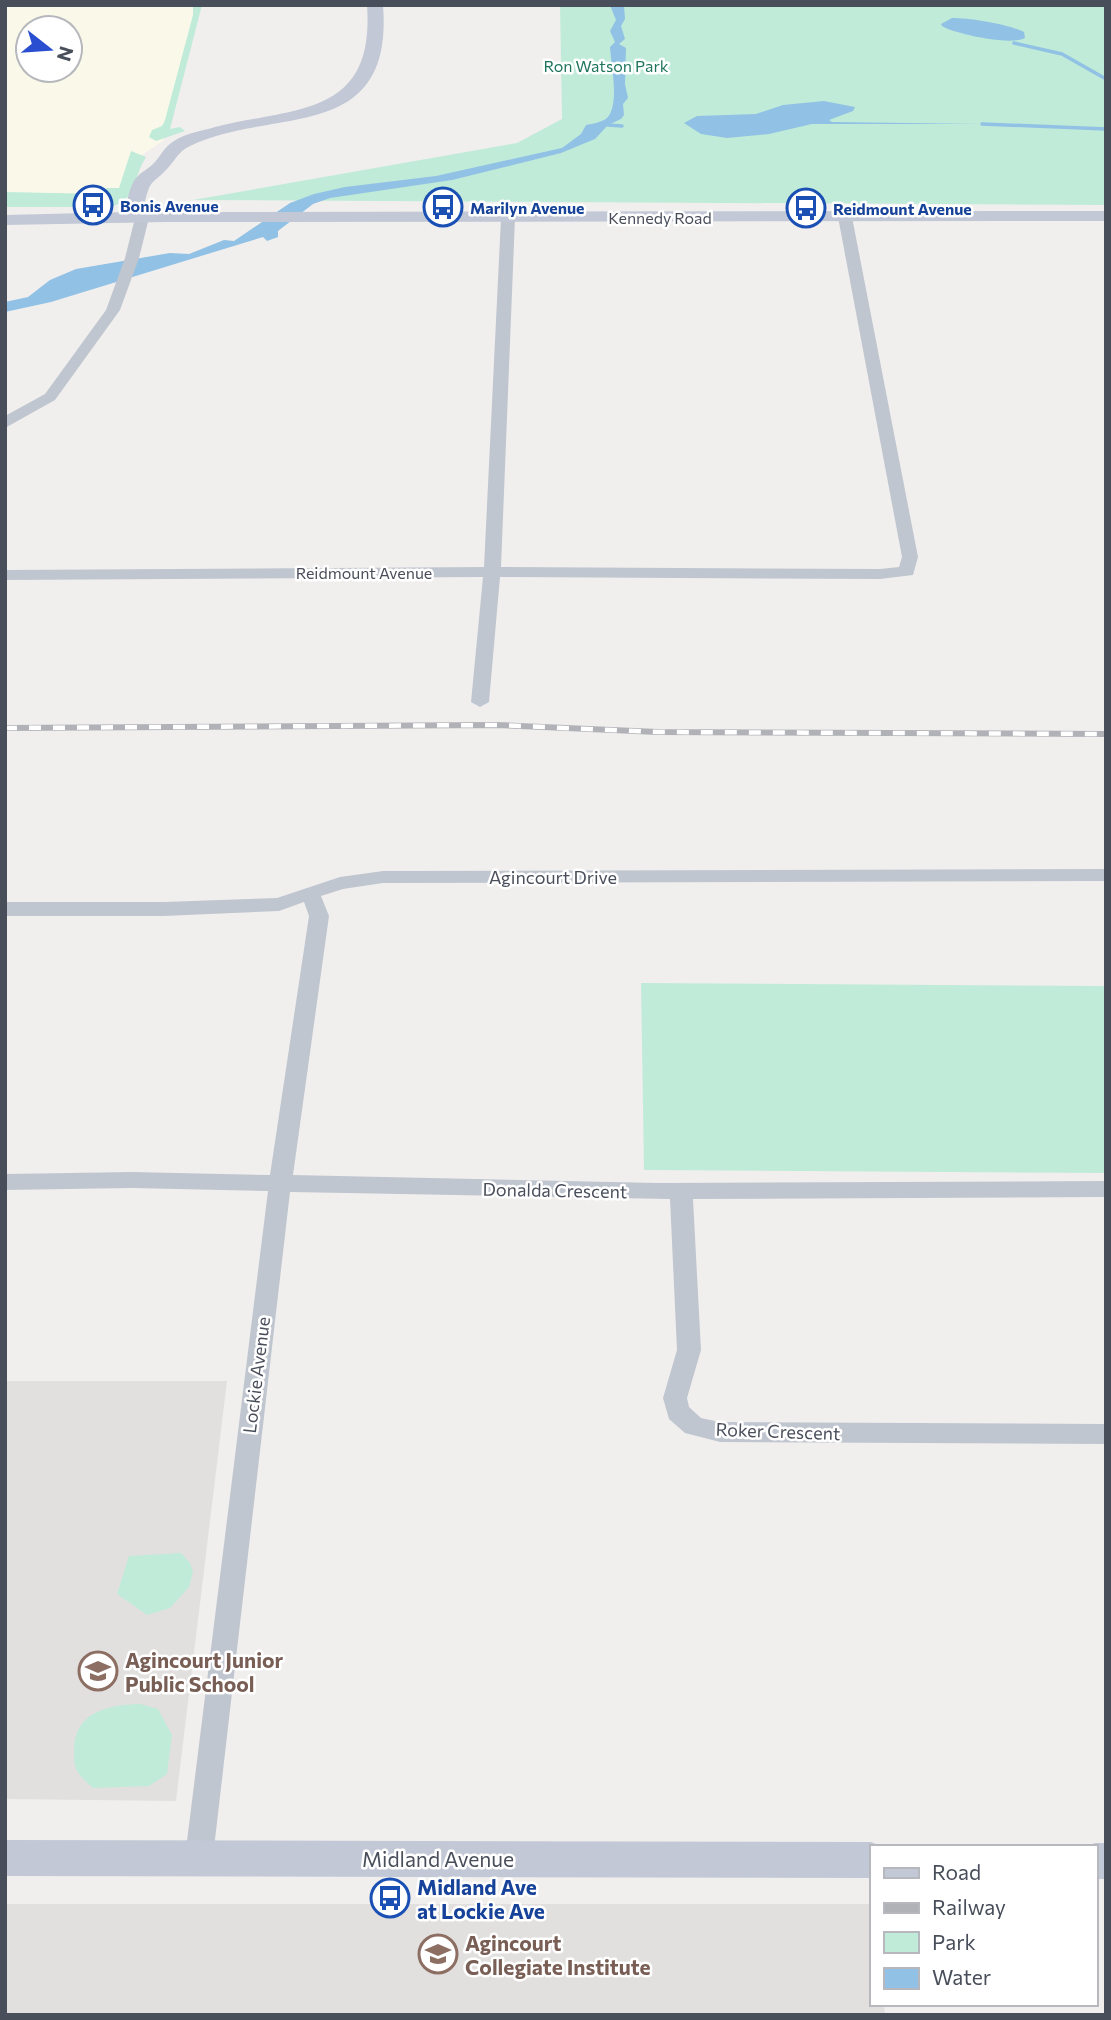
<svg xmlns="http://www.w3.org/2000/svg" width="1111" height="2020" viewBox="0 0 1111 2020" font-family="Commissioner,sans-serif">
<rect width="100%" height="100%" fill="#f1efee"/>
<path fill="#faf9e9" fill-rule="evenodd" d="M5,5H198L163,141L137,158L117,201L5,202ZM28,28H70V70H28Z"/>
<path fill="#e1e0df" d="M5,1381H227L176,1801L5,1799Z
M5,1904H871V2004H884L885,2015H5Z"/>
<path fill="#c0ebd9" d="M193,5H202L170,129L180,127L185,131L156,141L149,137L152,130L162,126L165,120L193,15Z
M560,5H1106V205L193,200L517,143L562,119Z
M131,151L146,157C132,179 137,204 106,207H5V192L103,194L107,188H119Z
M641,983L1106,986V1173L644,1170Z
M181,1553L190,1563L193,1572L189,1587L170,1608L147,1615L117,1594L129,1556Z
M140,1704L158,1709L172,1735L167,1774L149,1786L93,1788C88,1783 81,1778 78,1772C74,1766 74,1758 74,1751C74,1712 107,1705 140,1704Z"/>
<path fill="#91c1e4" d="M610,5H624L625,19L621,26L625,39L619,44L626,48L625,84L628,98L623,104L624,115L621,119L608,125L595,139L561,153L452,180L330,198L313,204L278,231V237L267,241L263,237L51,302L5,312V302L28,297L50,280L76,269L170,253L189,254L224,240L234,241L290,203L314,194L345,187L436,176L562,148L581,134L586,125C592,124 602,122 607,118C620,105 611,64 610,47L615,42L610,31L616,20Z
M952,18C970,18 1008,24 1024,32L1025,38C1011,46 955,34 942,26L941,24Z
M824,101L855,107L853,111L829,120L832,122L982,124H812L769,134L727,138L701,134L684,123L697,116L756,114L783,105Z"/>
<g fill="none" stroke-linecap="round" stroke-linejoin="round">
<path stroke="#91c1e4" stroke-width="3.5" d="M1014,43L1062,54L1106,79
M982,124L1106,129
M608,125L622,126"/>
<path fill="#c0c6cf" fill-rule="evenodd" d="M845,213L852,217L918,557L913,575L880,579L500,577L489,702L480,707L471,702L483,577L5,580V570L484,567L501,218L508,214L515,218L501,567L880,569L899,567L902,557L838,217Z
M142,214L149,218L139,258L120,310L55,400L5,428V416L45,394L106,310L125,258L135,218Z
M1106,869V881L383,883L343,889L321,896L329,916L293,1175L658,1183L1106,1181V1197L693,1199L701,1350L687,1398L689,1407L701,1418L720,1422L1106,1424V1444L720,1442L685,1433L669,1419L663,1398L677,1350L670,1199L290,1192L213,1857L209,1867L199,1871L189,1867L185,1857L268,1191L132,1188L5,1190V1174L132,1172L270,1175L309,916L304,902L279,911L164,916H5V902H164L277,898L340,877L383,871Z"/>
<path fill="#c2c8d5" fill-rule="evenodd" d="M367,5H383C394,146 272,106 190,146C177,152 174,163 164,172C161,176 155,179 152,183C147,189 146,200 143,208L147,212L1106,211V221L167,222L5,225V215L128,212L125,208C128,199 130,185 136,178C141,172 148,169 153,164C161,156 164,147 174,141C186,133 202,131 215,127C296,107 375,117 367,5Z
M5,1840L871,1842L883,1847H871V1878L5,1876Z
M1095,1843H1106V1879H1095V1847H1085Z"/>
<defs>
<path id="rail" d="M5,728L496,725L658,732L1106,734"/>
</defs>
<use href="#rail" stroke="#b1b2b8" stroke-width="6"/>
<use href="#rail" stroke="#fff" stroke-width="4.5" stroke-dasharray="12" stroke-linecap="butt"/>
</g>
<defs>
<symbol id="bus-ring" viewBox="-11 -11 22 22"><circle r="9.5" fill="#fff" stroke="#1a4fb4" stroke-width="1.5"/><path d="M-5-6H5V4H4V6H2V4H-2V6H-4V4H-5ZM-3.5-4V0h7V-4ZM-3.5 1.2v1.5H-2V1.2ZM2 1.2v1.5H3.5V1.2Z" fill="#1a4fb4"/></symbol>
<symbol id="school-ring" viewBox="-11 -11 22 22"><circle r="9.5" fill="#fff" stroke="#8d6e63" stroke-width="1.5"/><path d="M0-5L7-2L0 1L-7-2ZM-4 1L0 2.5L4 1V4Q0 6-4 4Z" fill="#8d6e63"/></symbol>
</defs>
<g fill-rule="evenodd">
<use href="#bus-ring" x="71" y="183" width="44" height="44"/>
<use href="#bus-ring" x="421" y="185" width="44" height="44"/>
<use href="#bus-ring" x="784" y="186" width="44" height="44"/>
<use href="#school-ring" x="76" y="1649" width="44" height="44"/>
<use href="#bus-ring" x="368" y="1876" width="44" height="44"/>
<use href="#school-ring" x="416" y="1932" width="44" height="44"/>
</g>
<g text-anchor="middle" dominant-baseline="central" stroke-width="5" stroke-linejoin="round" paint-order="stroke">
<g font-size="16" fill="#1f755c" stroke="#fff">
<text x="606" y="65">Ron Watson Park</text>
</g>
<g font-size="16" font-weight="bold" fill="#164399" stroke="#fff" text-anchor="start">
<text x="120" y="205">Bonis Avenue</text>
<text x="470" y="207">Marilyn Avenue</text>
<text x="833" y="208">Reidmount Avenue</text>
</g>
<g font-size="16" fill="#484e5a" stroke="#fff">
<text x="660" y="217">Kennedy Road</text>
<text x="364" y="572">Reidmount Avenue</text>
</g>
<g font-size="18" fill="#484e5a" stroke="#fff">
<text x="553" y="877">Agincourt Drive</text>
<text transform="translate(555 1190) rotate(1)">Donalda Crescent</text>
<text transform="translate(256 1375) rotate(-83)">Lockie Avenue</text>
<text transform="translate(778 1431) rotate(2)">Roker Crescent</text>
</g>
<g font-size="21" font-weight="bold" fill="#785e54" stroke="#fff" text-anchor="start">
<text x="125" y="1659">Agincourt Junior<tspan x="125" dy="24">Public School</tspan></text>
<text x="465" y="1942">Agincourt<tspan x="465" dy="24">Collegiate Institute</tspan></text>
</g>
<g font-size="21" fill="#484e5a" stroke="#fff">
<text x="438" y="1858">Midland Avenue</text>
</g>
<g font-size="21" font-weight="bold" fill="#164399" stroke="#fff" text-anchor="start">
<text x="417" y="1886">Midland Ave<tspan x="417" dy="24">at Lockie Ave</tspan></text>
</g>
</g>
<rect width="1111" height="2020" fill="none" stroke="#484e5a" stroke-width="14"/>
<rect x="870" y="1845" width="228" height="161" fill="#ffffff" stroke="#b6b8bd" stroke-width="2"/>
<rect x="884" y="1868" width="35" height="10" fill="#c2c8d5" stroke="#b6b8bd" stroke-width="2"/>
<text x="932" y="1880" font-size="21" fill="#484e5a">Road</text>
<rect x="884" y="1903" width="35" height="10" fill="#b1b2b8" stroke="#b6b8bd" stroke-width="2"/>
<text x="932" y="1915" font-size="21" fill="#484e5a">Railway</text>
<rect x="884" y="1932" width="35" height="21" fill="#c0ebd9" stroke="#b6b8bd" stroke-width="2"/>
<text x="932" y="1950" font-size="21" fill="#484e5a">Park</text>
<rect x="884" y="1968" width="35" height="21" fill="#91c1e4" stroke="#b6b8bd" stroke-width="2"/>
<text x="932" y="1985" font-size="21" fill="#484e5a">Water</text>
<g transform="translate(49 49) rotate(107)"><circle r="33" fill="#ffffff" stroke="#b6b8bd" stroke-width="2"/>
<path d="M0-5L12 26L0 18L-12 26Z" fill="#294fd0"/>
<text y="-10" font-size="19" font-weight="bold" text-anchor="middle" fill="#484e5a">N</text>
</g>
</svg>
